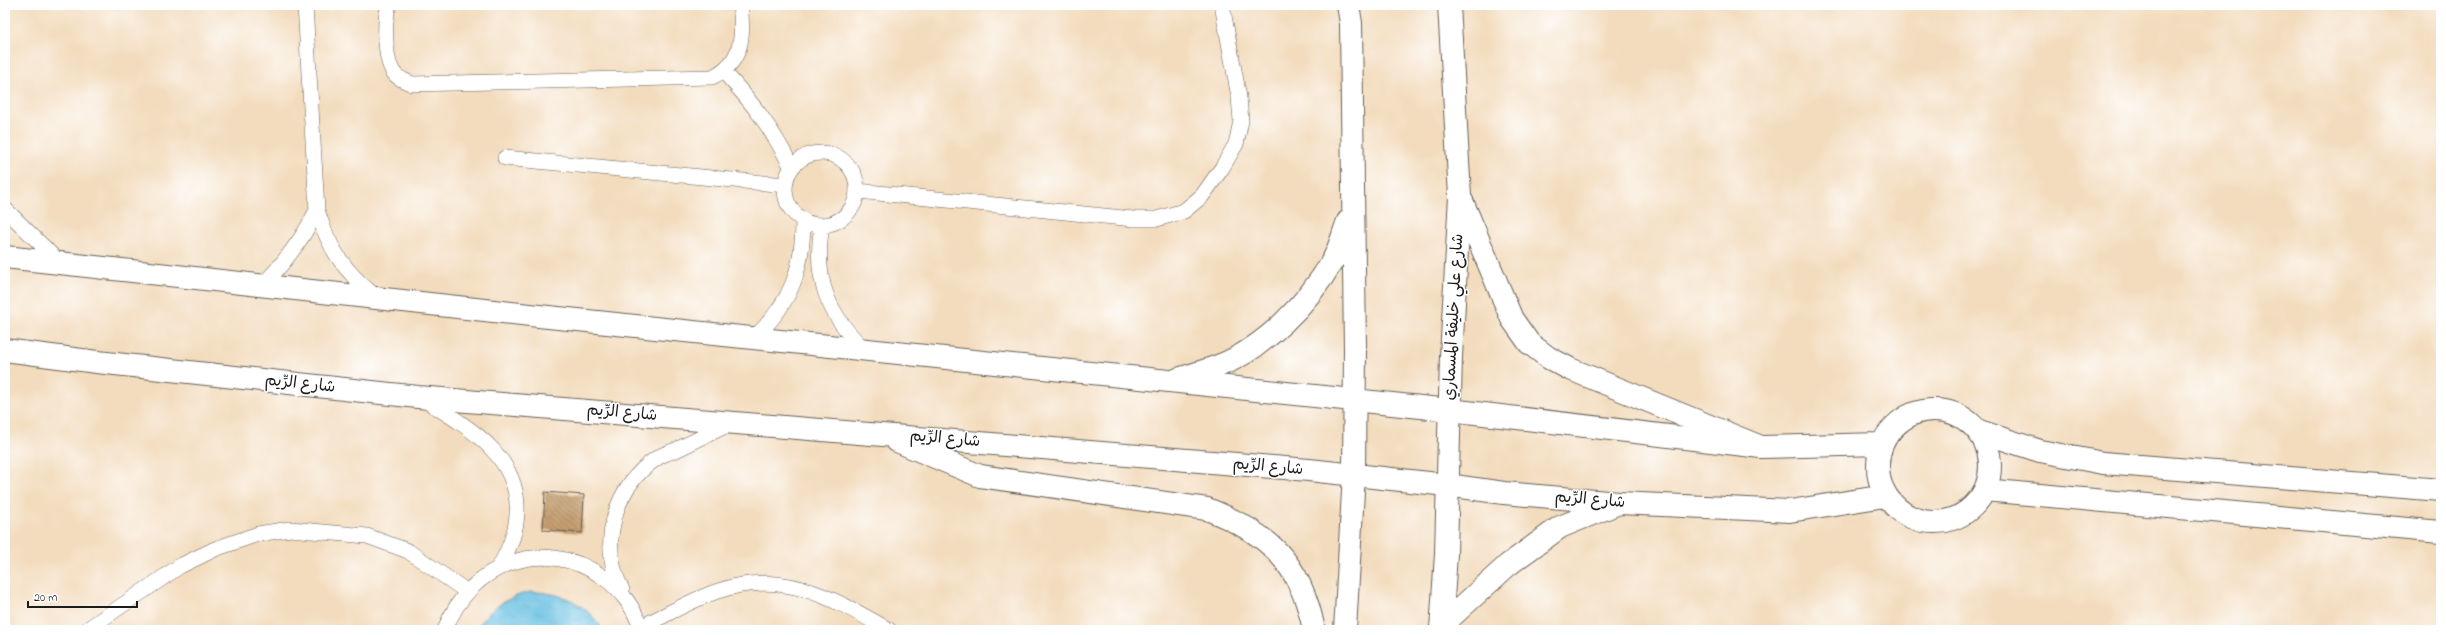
<svg xmlns="http://www.w3.org/2000/svg" width="2446" height="635" viewBox="0 0 2446 635" font-family="'Indie Flower','Playpen Sans Arabic',sans-serif">
<defs>
<pattern id="water-ripples" width="26" height="14" patternUnits="userSpaceOnUse"><rect width="26" height="14" fill="#63bee1"/><path d="M2 4q2-2 4 0t4 0M15 11q2-2 4 0t4 0" fill="none" stroke="#55a3c0"/></pattern>
<pattern id="building-back-hatch" width="6" height="6" patternUnits="userSpaceOnUse"><rect width="6" height="6" fill="#c59f71"/><path d="M-1 5l2 2M0 0l6 6M5-1l2 2" fill="none" stroke="#9f815c"/></pattern>
</defs>
<rect width="100%" height="100%" fill="#fff"/>
<filter id="ink" filterUnits="userSpaceOnUse"><feTurbulence type="fractalNoise" baseFrequency=".025" numOctaves="2"/><feDisplacementMap in="SourceGraphic" scale="8" xChannelSelector="R" yChannelSelector="G"/><feConvolveMatrix kernelMatrix="1 2 1 2 8 2 1 2 1" color-interpolation-filters="sRGB"/></filter>
<filter id="wash" filterUnits="userSpaceOnUse"><feTurbulence type="fractalNoise" baseFrequency=".012" numOctaves="4" result="noise"/><feDisplacementMap in="SourceGraphic" scale="16" xChannelSelector="R" yChannelSelector="G"/><feGaussianBlur stdDeviation="0.9" result="paint"/><feColorMatrix in="noise" values="0 0 0 0 0 0 0 0 0 0 0 0 0 0 0 0 0 1.4 0 .05"/><feComposite in="paint" operator="in"/></filter>
<g filter="url(#wash)">
<rect width="100%" height="100%" fill="#f3dcbd"/>
<path fill="url(#water-ripples)" stroke="#406d7e" d="M530,592C563,592 585,603 603,630H475C490,608 505,598 530,592Z"/>
<g id="blocks">
<path fill="url(#building-back-hatch)" d="M545,492L584,495L582,533L543,530Z"/>
</g>
</g>
<g filter="url(#ink)">
<use href="#blocks" fill-opacity="0" stroke="#675f54" stroke-width="1"/>
<g fill="none" stroke-linecap="round" stroke-linejoin="round">
<defs>
<path id="service" d="M305,5L317,210C329,249 344,271 375,296
M389,5C384,19 384,60 394,73C398,79 406,81 412,84L712,77C743,63 744,35 740,5
M724,72C753,103 773,130 792,168
M785 189a36 36 0 1 1 72 0a36 36 0 1 1-72 0Z
M505,158L785,185
M858,191L1133,219H1157L1184,211L1202,196L1222,168L1236,144L1241,121L1239,97L1222,5
M5,209L60,263
M822,225C813,278 827,314 865,350
M263,285C285,262 303,239 317,210
M754,338C791,303 803,270 803,220
M423,399C444,412 473,429 490,447C525,483 524,525 499,567
M622,590C598,543 614,487 657,458C664,453 673,452 680,448C696,440 713,432 729,424
M641,627C666,615 691,600 718,591C783,568 834,599 889,630
M86,630L180,566L215,549L258,534L290,529L367,536L408,551L466,591
M445,630C469,564 543,535 603,577C620,589 636,609 641,630"/>
<path id="minor" d="M1878 466a56 56 0 1 1 112 0a56 56 0 1 1-112 0Z
M1450,410L1761,447L1881,444
M1979,431L2040,451L2103,463L2441,490
M1447,485L1504,493L1619,503L1790,511L1885,496
M1985,490L2441,532"/>
<path id="tertiary" d="M1462,201L1512,319L1529,343L1549,358L1570,369L1761,447
M5,257L539,316L1450,410
M5,350L97,362L418,397L1309,470L1447,485
M1178,379C1191,375 1205,371 1218,366C1264,349 1309,302 1333,260C1339,249 1343,234 1348,221
M897,441L980,476L1207,509C1269,533 1301,563 1314,630
M1441,626L1508,565L1560,527L1619,503
M1345,630L1354,474L1355,349L1351,23L1348,5
M1441,630L1446,554L1451,357L1460,196L1449,5"/>
</defs>
<use href="#service" stroke="#675f54" stroke-width="16"/>
<use href="#minor" stroke="#675f54" stroke-width="24"/>
<use href="#tertiary" stroke="#675f54" stroke-width="24"/>
<use href="#service" stroke="#fff" stroke-width="15"/>
<use href="#minor" stroke="#fff" stroke-width="22"/>
<use href="#tertiary" stroke="#fff" stroke-width="22"/>
</g>
</g>
<g text-anchor="middle" dominant-baseline="central" stroke-width="3" stroke-linejoin="round" paint-order="stroke">
<g font-size="16" fill="#1c1c1c" stroke="#fff">
<text transform="translate(1454 317) rotate(-87)">شارع علي خليفة المسماري</text>
<text transform="translate(300 384) rotate(6)">شارع الرِّيم</text>
<text transform="translate(622 413) rotate(5)">شارع الرِّيم</text>
<text transform="translate(945 439) rotate(5)">شارع الرِّيم</text>
<text transform="translate(1268 467) rotate(5)">شارع الرِّيم</text>
<text transform="translate(1590 500) rotate(5)">شارع الرِّيم</text>
</g>
</g>
<rect width="2446" height="635" fill="none" stroke="#fff" stroke-width="20"/>
<path d="M28 601v6h109v-6" fill="none" stroke="#1c1c1c" stroke-width="2"/>
<text x="34" y="601" font-size="12" fill="#1c1c1c" stroke="#ffffff" stroke-width="3" paint-order="stroke">20 m</text>
</svg>
